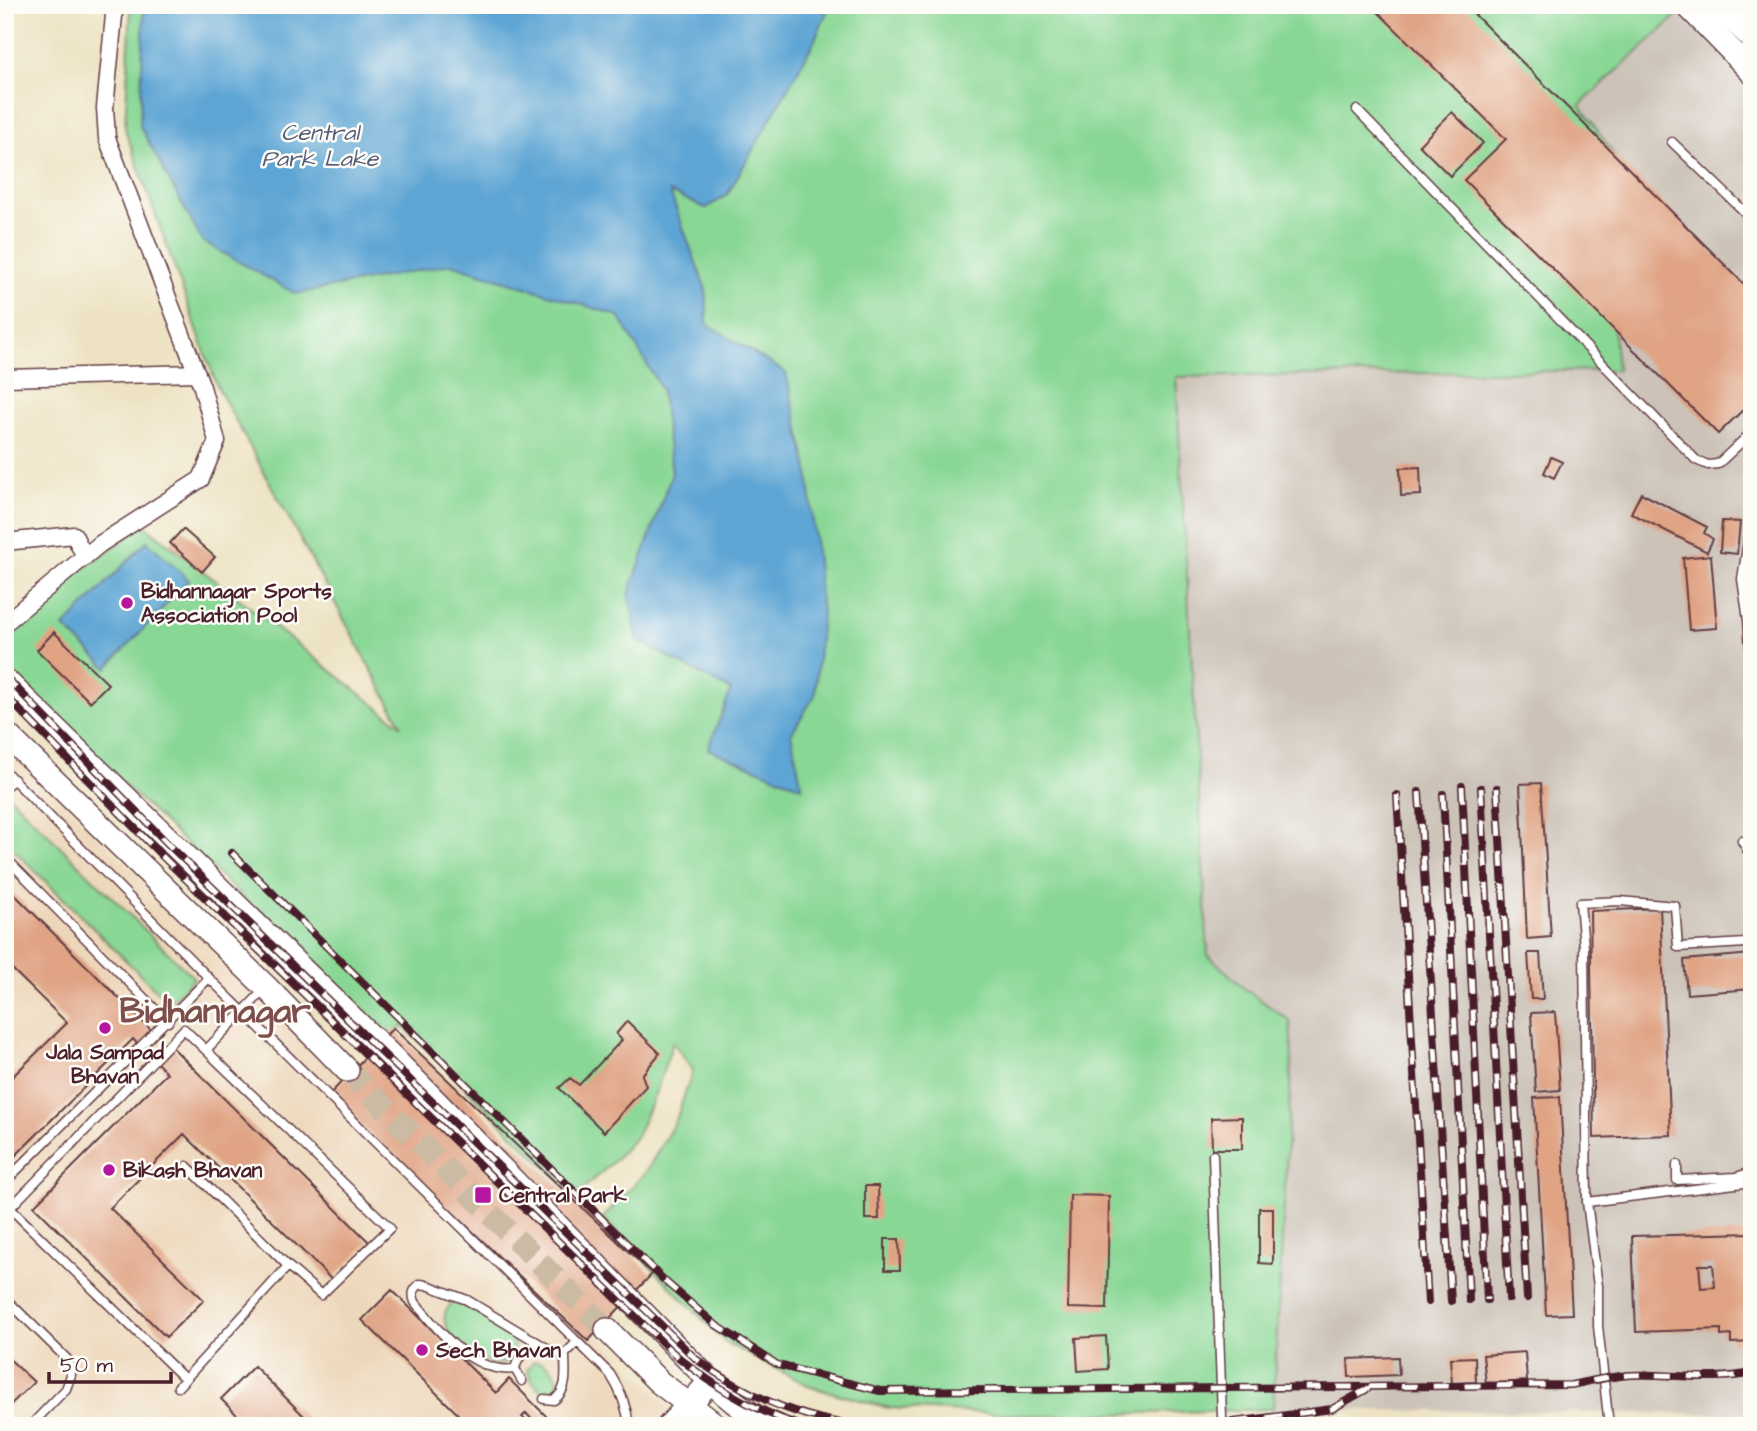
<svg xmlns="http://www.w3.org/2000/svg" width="1757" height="1431" viewBox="0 0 1757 1431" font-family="'Architects Daughter',sans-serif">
<rect width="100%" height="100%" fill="#fdfcf7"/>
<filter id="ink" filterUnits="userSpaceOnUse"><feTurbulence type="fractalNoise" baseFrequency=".0143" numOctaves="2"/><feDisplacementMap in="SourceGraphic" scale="14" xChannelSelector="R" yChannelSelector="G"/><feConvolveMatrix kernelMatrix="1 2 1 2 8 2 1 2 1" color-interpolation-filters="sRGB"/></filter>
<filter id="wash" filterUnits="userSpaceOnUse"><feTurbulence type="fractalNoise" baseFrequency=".00686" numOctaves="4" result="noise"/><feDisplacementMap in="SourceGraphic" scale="28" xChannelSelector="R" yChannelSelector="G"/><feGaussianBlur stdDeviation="1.57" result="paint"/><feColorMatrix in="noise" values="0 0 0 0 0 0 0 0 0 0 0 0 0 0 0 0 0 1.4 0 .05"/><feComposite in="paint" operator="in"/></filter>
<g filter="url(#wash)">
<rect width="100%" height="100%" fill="#ede2c2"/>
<path fill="#edd7ba" d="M5,745L326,1059L483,1225L673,1410L659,1426H5Z"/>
<path fill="#ccc2b8" d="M1683,10L1752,82V1414L1273,1409L1292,1055L1245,989L1208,955L1176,377L1616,370L1607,246L1646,201L1580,105Z"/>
<path fill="#89d795" stroke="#6a7b60" stroke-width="2" d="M131,5H1678L1683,10L1580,105L1646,201L1607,246L1617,370L1176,377L1208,955L1245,989L1290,1021L1292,1055L1273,1409L1046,1416L889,1408L811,1387L725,1342L603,1218L646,1172L676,1120L693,1070L673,1042L656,1092L636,1137L610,1165L575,1196L403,1026L391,1039L5,671V640L64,583L144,525L402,726L217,386L125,129Z
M8,795L194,978L169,1003L5,841V798Z
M453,1303L468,1307L511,1336L515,1342C513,1349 511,1359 505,1362C484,1372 422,1325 453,1303Z
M534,1361C548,1361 556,1371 559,1384L554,1392L544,1393L532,1381L527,1370Z"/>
<path fill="#5da5d4" stroke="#546280" stroke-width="2" d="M144,5H830L813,44L727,195L706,208L670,192L706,290L707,324L786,373L808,469L822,614L815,695L791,734L802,787L708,749L731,690L638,641L629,594L672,473L661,389L619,316L451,264L296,294L202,241L140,126Z
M147,541L189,580L107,668L64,627Z"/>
<g id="blocks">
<path fill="#e0a485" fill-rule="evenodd" d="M1371,5H1465L1752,292V401L1718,434L1464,180L1506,139Z
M1452,112L1483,143L1450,176L1419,145Z
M1551,457L1562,462L1554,478L1544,473Z
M1420,467L1421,495L1401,496L1400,468Z
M1641,493L1707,527L1704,533L1713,539L1707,552L1631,513Z
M1722,521L1740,522L1737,554L1720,552Z
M183,529L215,557L202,572L170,543Z
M1711,555L1717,628L1689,630L1683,558Z
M54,632L108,684L90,702L37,650Z
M1541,783L1551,937L1527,939L1520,784Z
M5,885L154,1033L140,1047L133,1039L5,1166V1084L67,1023L5,962Z
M1660,908L1671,1135L1594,1138L1590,911Z
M1528,953H1540L1543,999H1531Z
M1752,954V989L1687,994L1684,960Z
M1555,1012L1560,1090L1536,1092L1531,1013Z
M627,1021L660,1053L642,1075L646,1086L604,1132L559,1088L570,1078L579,1085L622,1040L616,1034Z
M393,1028L652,1274L588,1341L329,1095Z
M170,1045L369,1242L332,1280L184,1134L110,1208L204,1300L166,1337L34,1206L167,1073L154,1060Z
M1560,1097L1572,1314L1546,1315L1534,1098Z
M1242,1117V1149H1212L1211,1118Z
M865,1186H878L879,1219H865Z
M1070,1195L1109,1196L1107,1309L1068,1308Z
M1259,1208H1273V1264L1259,1263Z
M1752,1233V1342L1731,1343V1335L1721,1336V1329L1636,1332L1632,1236ZM1699,1265H1713L1715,1287L1701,1288Z
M885,1239H899L900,1270H885Z
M392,1290L496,1393L509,1379L556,1426H538L526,1413L522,1417L525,1419L518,1426H470L362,1320Z
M1106,1336L1108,1369L1078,1371L1076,1338Z
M1525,1352L1527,1381L1486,1384L1483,1355Z
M5,1355L34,1382L5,1410Z
M1398,1357L1399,1375L1349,1377L1348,1359Z
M1475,1357L1476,1382L1452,1383L1450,1358Z
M254,1366L314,1426H248L221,1399Z"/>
</g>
</g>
<g filter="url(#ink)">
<use href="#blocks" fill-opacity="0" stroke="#623c42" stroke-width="2"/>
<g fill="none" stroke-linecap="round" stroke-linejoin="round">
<path stroke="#ccbba4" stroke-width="23" stroke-dasharray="23 11" stroke-linecap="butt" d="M347,1070L607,1330"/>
<defs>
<path id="lane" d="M1357,110L1696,460L1708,465L1718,464L1752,432
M1672,142L1752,219
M1752,516L1742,579L1748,620L1752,680
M5,771L209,978L610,1374C621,1391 627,1406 629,1426
M5,787L14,779
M1742,841L1752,858
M5,857L168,1022
M206,1050L265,989
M1213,1155L1222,1417
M1677,1165V1180L1736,1177L1752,1172
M5,1182L209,978
M1587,1202L1584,947L1580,903L1620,901L1675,906L1678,947L1746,943
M5,1298L68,1360L71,1375L66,1389L30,1426
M515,1369C518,1355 526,1349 540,1344
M185,1379L10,1208L184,1029L390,1228L321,1295L288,1266
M522,1381L515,1369C473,1374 438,1331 415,1302C412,1294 413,1290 420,1284L427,1285L467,1300L555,1353L565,1354L577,1342
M178,1387L288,1266L187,1166
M544,1399L554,1400C569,1389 565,1372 565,1354
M1609,1426L1598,1326V1286L1587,1202L1752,1182"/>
<path id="street" d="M5,378L197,373
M5,542L74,535L85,557
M5,623L100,544L201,479L217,441L202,387L107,138L105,108L115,5"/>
<path id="secondary" d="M1687,5L1752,72
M1718,5L1752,38
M5,680L391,1056L687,1358C714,1384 741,1414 777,1426
M5,733L267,988L347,1070
M607,1330L659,1382L717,1426
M669,1426L711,1381"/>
</defs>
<use href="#lane" stroke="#623c42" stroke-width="11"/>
<use href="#street" stroke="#623c42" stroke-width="19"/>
<use href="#secondary" stroke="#623c42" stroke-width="26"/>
<use href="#lane" stroke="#fff" stroke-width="8"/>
<use href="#street" stroke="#fff" stroke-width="16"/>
<use href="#secondary" stroke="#fff" stroke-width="23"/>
<defs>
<path id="rail" d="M5,676L169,845L696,1359C746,1396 800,1419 862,1426
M5,695L160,854L670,1350C709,1384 752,1410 802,1426
M1462,786L1487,1300
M1481,788L1509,1299
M1497,788L1527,1298
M1419,792L1451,1301
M1443,794L1469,1300
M1397,795L1428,1302
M232,853L667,1283L716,1325L778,1365L880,1391L1571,1385C1591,1381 1611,1376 1631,1375C1672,1373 1711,1382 1752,1373
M1203,1426L1332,1409L1369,1388"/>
</defs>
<use href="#rail" stroke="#4a1f2b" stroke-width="8"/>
<use href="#rail" stroke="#fdfcf7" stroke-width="5" stroke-dasharray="16" stroke-linecap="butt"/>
<defs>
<path id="lane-bridge" d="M1222,1417V1426"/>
</defs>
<use href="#lane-bridge" stroke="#623c42" stroke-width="11" stroke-linecap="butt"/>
<use href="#lane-bridge" stroke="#fff" stroke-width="8"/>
</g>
</g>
<g fill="#b5179e" stroke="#fdfcf7" stroke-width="2.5">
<circle cx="127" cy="603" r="7"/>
<circle cx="105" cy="1028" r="7"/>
<circle cx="109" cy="1170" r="7"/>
<rect x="474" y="1186" width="18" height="18" rx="3.5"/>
<circle cx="422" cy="1350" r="7"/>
</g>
<g text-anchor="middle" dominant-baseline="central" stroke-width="5" stroke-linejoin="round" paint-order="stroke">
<g font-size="21" font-weight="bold" fill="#4a1f2b" stroke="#fdfcf7" text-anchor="start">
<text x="141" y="591">Bidhannagar Sports<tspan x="141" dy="24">Association Pool</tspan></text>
<text x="105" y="1052" text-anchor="middle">Jala Sampad<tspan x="105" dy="24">Bhavan</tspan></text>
<text x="123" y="1170">Bikash Bhavan</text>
<text x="499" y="1195">Central Park</text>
<text x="436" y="1350">Sech Bhavan</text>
</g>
<g font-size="23" font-style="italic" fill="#535b77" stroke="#fdfcf7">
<text x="320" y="133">Central<tspan x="320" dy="26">Park Lake</tspan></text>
</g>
<g font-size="35" font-weight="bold" fill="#7e4e4a" stroke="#fdfcf7">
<text x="215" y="1011">Bidhannagar</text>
</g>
</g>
<rect width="1757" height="1431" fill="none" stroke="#fdfcf7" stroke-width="28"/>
<path d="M49 1372v10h122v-10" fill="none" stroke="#4a1f2b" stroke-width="3.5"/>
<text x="60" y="1372" font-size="21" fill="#4a1f2b" stroke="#fdfcf7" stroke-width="5" paint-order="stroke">50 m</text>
</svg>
